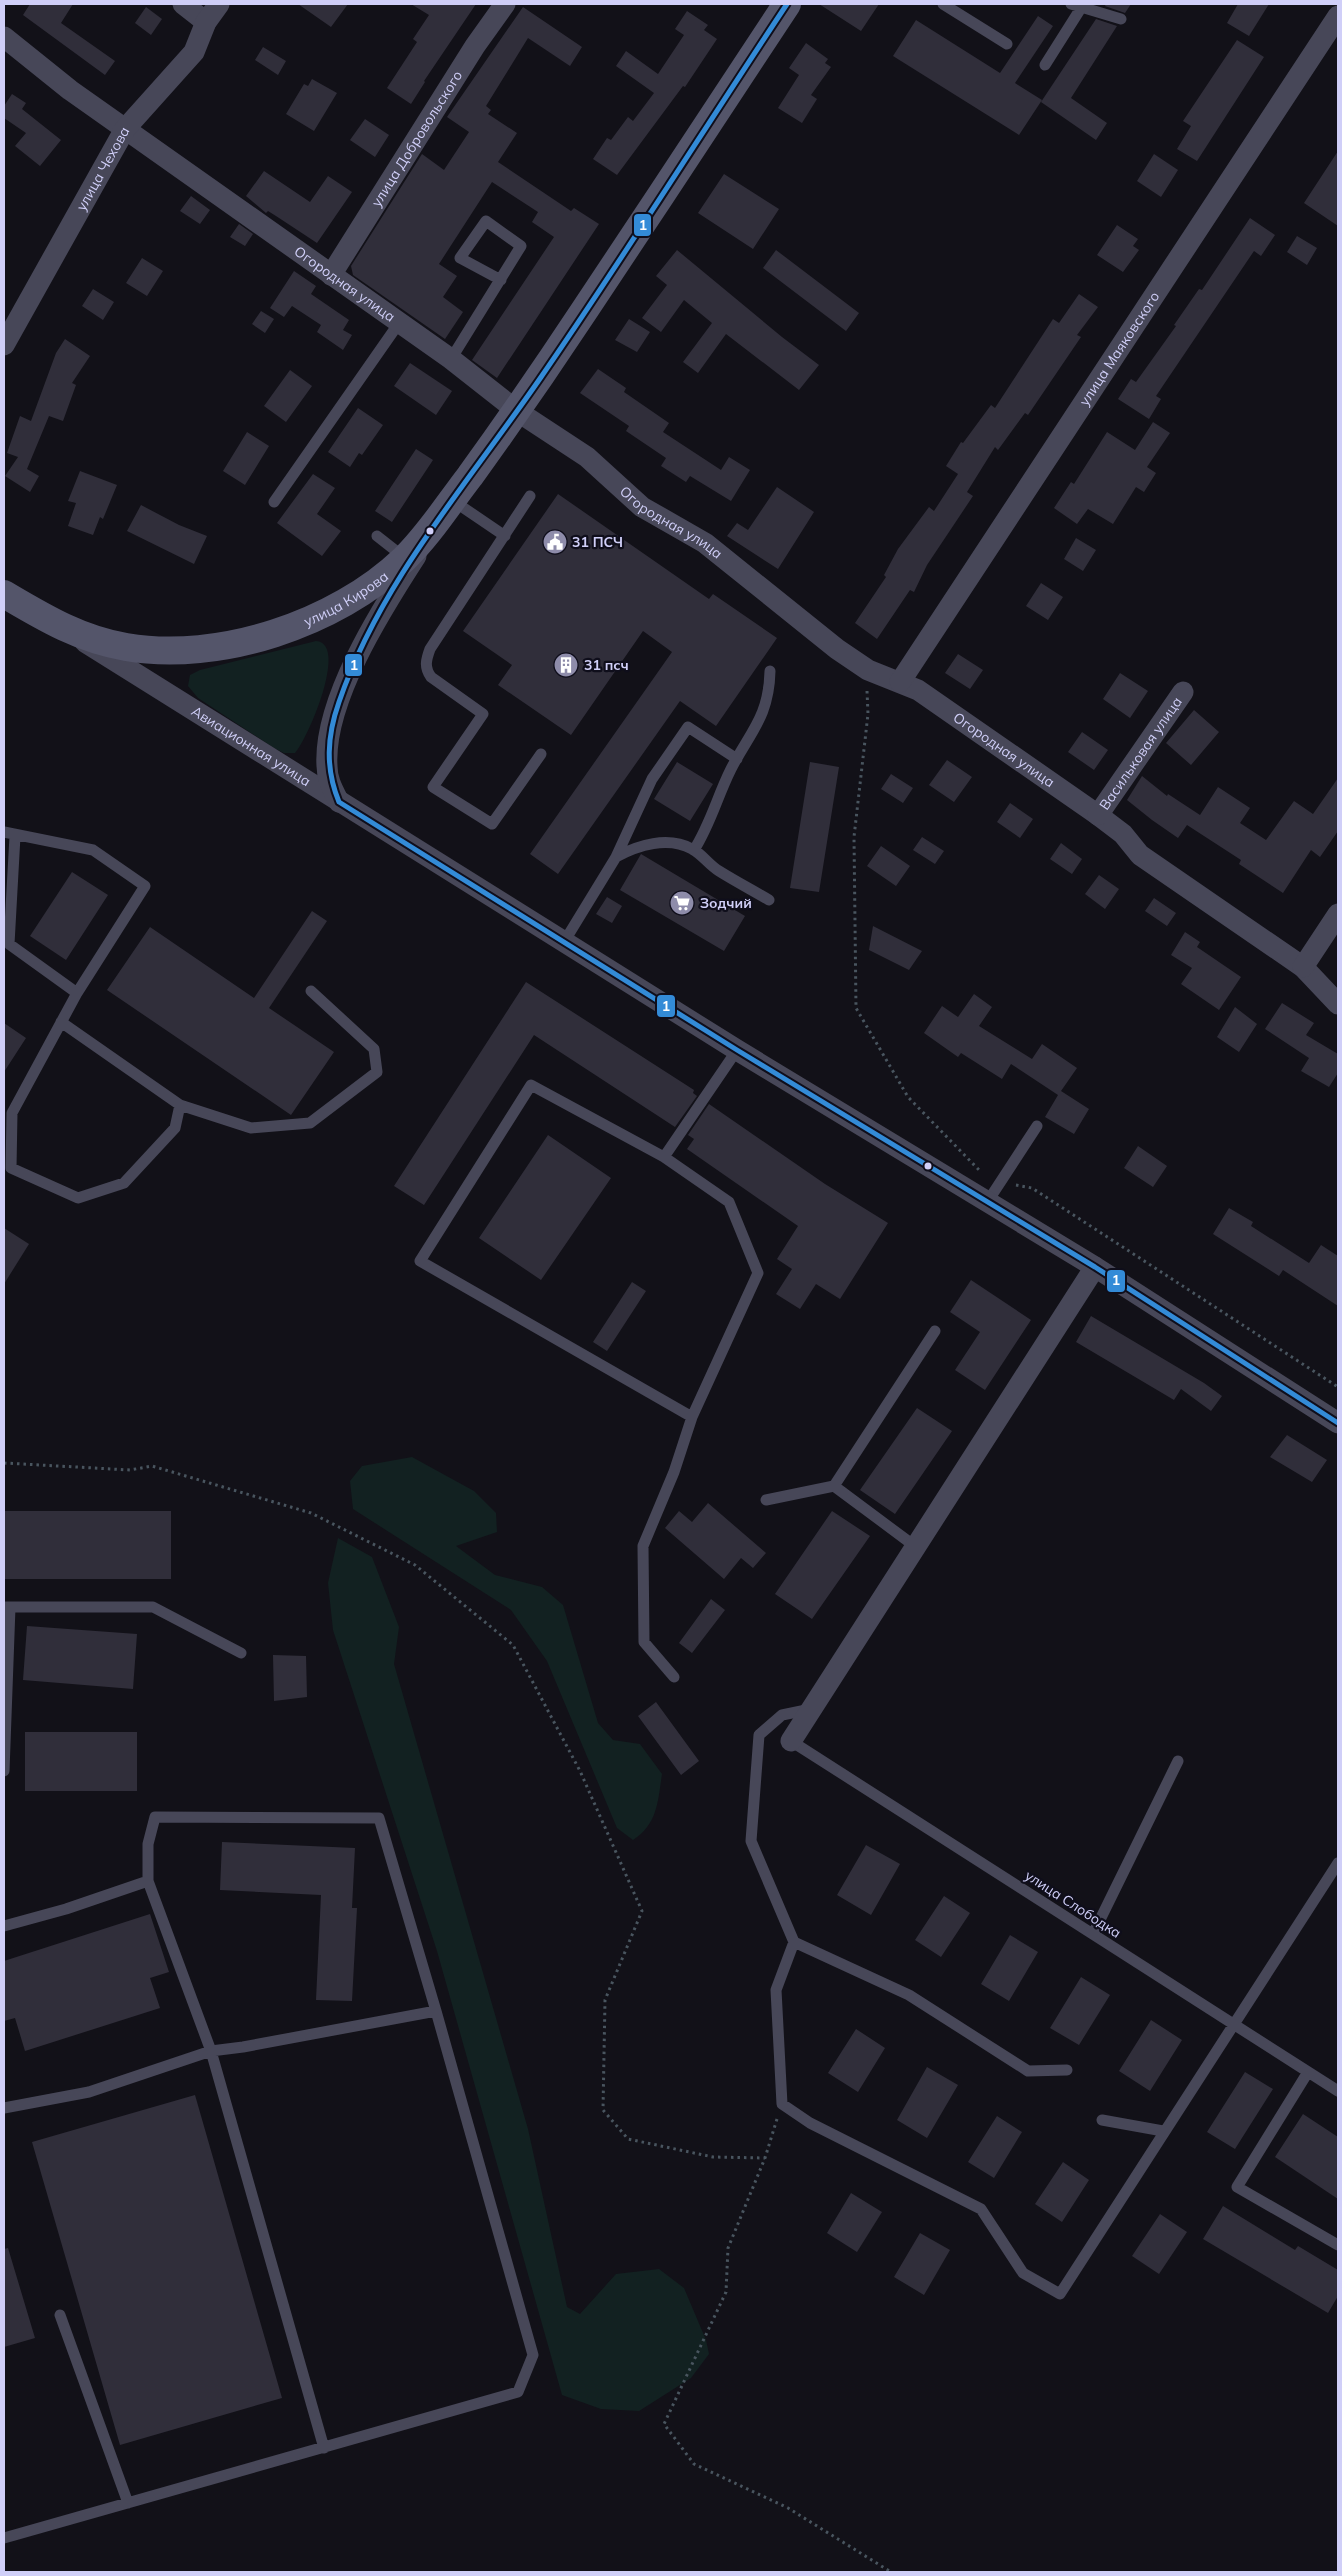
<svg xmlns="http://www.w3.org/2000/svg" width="1342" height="2576" viewBox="0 0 1342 2576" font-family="Mulish,sans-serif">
<rect width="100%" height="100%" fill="#121118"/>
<path fill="#122121" d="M316,641C349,643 308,739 295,753H284L274,748L198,698L188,686L190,675L200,670Z
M412,1457L474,1491L496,1513L497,1532L456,1546L495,1575L542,1587L563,1605L598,1723L613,1740L640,1744L662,1774C658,1800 658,1824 633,1840L617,1828L547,1661L511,1610L353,1509L350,1481L362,1466Z
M338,1538L372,1557L399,1627L394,1664L528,2129L567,2307L580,2314L616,2274L659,2269L684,2288L706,2340L709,2354L691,2378L639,2411L601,2409L562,2395L437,1951L333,1630L328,1583Z"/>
<path fill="#302e3a" d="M30,4H73L61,23L115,61L105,75L23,15Z
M298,4H348L331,27Z
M411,4H476L424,81L425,82L411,104L387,88L417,42L413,39L429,15Z
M819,4H879L861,31Z
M1106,4H1131L1125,13L1105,6Z
M1238,4H1269L1249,36L1227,23Z
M146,7L162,19L151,35L135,23Z
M523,7L582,47L570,66L528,38L486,106L491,110L488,114L517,133L498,162L571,211L574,208L599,224L497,378L472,360L554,237L532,222L538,212L492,182L439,264L457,276L443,297L463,312L445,339L353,275L351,266L422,154L444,170L469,132L447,117Z
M687,11L708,25L704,30L717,39L685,87L683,86L617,175L593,159L607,138L611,140L628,117L633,121L654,93L616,66L626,51L658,74L684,35L675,29Z
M1038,16L1053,26L1015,83L1042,100L1019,135L893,56L916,20L1000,73Z
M1096,19L1117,26L1071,98L1107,123L1096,140L1041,102Z
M1237,40L1264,57L1197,161L1177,149L1191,126L1183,121Z
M806,43L828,59L825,63L831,67L811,95L817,99L802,123L778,108L799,75L789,68Z
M263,47L286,61L278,75L255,60Z
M312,79L337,93L314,131L286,114L304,84L308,86Z
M12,94L26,103L22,109L61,140L40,166L15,146L26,133L4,118V106Z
M365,119L389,135L375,157L350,140Z
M1338,151V226L1304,203Z
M1154,154L1178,170L1161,197L1137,181Z
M264,171L310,202L328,176L352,192L317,243L276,216L268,211L266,213L246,196Z
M724,174L779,209L753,249L698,213Z
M191,196L210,210L200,224L180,211Z
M1250,218L1275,235L1261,256L1254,251L1156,396L1161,399L1149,419L1118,399L1131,379L1136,382L1176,326L1174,325L1199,289L1202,290Z
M239,224L253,234L245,246L230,237Z
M1117,225L1138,239L1133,246L1139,250L1123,272L1097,255Z
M1297,236L1317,248L1307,265L1287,252Z
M677,250L782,337L819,365L799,390L726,334L698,373L683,362L712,323L684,300L661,332L642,318L667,285L656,276Z
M776,250L859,313L846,331L763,268Z
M142,258L163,271L147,296L126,283Z
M294,271L316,286L311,294L349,320L343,330L352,335L343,350L317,332L321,325L292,306L284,317L270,308Z
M93,289L114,302L103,320L82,306Z
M1079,294L1098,307L1077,335L1081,337L1028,415L1025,413L998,450L995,447L967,492L973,496L927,565L914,592L910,590L877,639L855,623L886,577L884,575L898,549L929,507L934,511L958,474L946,466L961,442L963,443L991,405L995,408L1053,319L1059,323Z
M261,311L274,319L265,333L252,324Z
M629,319L650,332L637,352L615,340Z
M65,339L90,356L72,383L76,385L63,421L49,416L27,469L39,476L30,492L5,476L18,457L7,453L20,416L31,421L56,353Z
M410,363L452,391L436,415L394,386Z
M598,369L626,388L624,392L669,423L663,432L721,470L729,457L750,470L731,501L690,476L686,482L661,466L666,458L626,431L629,426L580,393Z
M290,370L312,386L286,422L264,406Z
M358,408L383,425L362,455L359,453L350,467L328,452Z
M1153,422L1170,433L1147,467L1156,473L1144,492L1136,487L1113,524L1088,509L1077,524L1054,508L1071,482L1074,484L1107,432L1135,450Z
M247,432L269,446L245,485L223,471Z
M416,449L433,460L392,522L375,511Z
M80,471L117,485L103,519L100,517L93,535L68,526L76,503L68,501Z
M313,474L335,488L317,514L341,531L322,556L277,523Z
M777,487L814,512L778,569L727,536L737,523L748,530Z
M558,494L709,599L713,594L777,638L716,726L680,701L558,874L530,854L672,652L643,631L571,735L498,685L512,665L463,631Z
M141,505L179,525L207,536L194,564L127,531Z
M1076,538L1096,550L1083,571L1064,559Z
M1041,583L1063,597L1048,620L1026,606Z
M958,654L983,670L970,689L945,673Z
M1120,673L1148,691L1130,718L1103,699Z
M1194,710L1219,732L1191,765L1166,743Z
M1082,732L1108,750L1094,770L1068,752Z
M947,760L972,777L954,802L929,785Z
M677,762L713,784L690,821L654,799Z
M810,762L839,767L819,892L790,888Z
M891,774L913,788L903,803L881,789Z
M1142,776L1167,796L1168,794L1200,815L1218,787L1250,808L1240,823L1266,840L1294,801L1313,814L1338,778V831L1320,857L1311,850L1283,893L1239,864L1241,860L1187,825L1178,838L1152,820L1127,800Z
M1010,803L1033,819L1020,838L997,822Z
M922,837L944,851L935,864L913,850Z
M1061,843L1082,859L1072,874L1050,859Z
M881,846L910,866L896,886L867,866Z
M641,854L745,916L724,951L620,890Z
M72,872L108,895L66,960L30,936Z
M1099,875L1119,889L1105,909L1085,894Z
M607,897L622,906L612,923L596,914Z
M1154,898L1176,913L1167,926L1145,911Z
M312,911L327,921L269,1008L334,1052L291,1115L107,990L150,927L254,998Z
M873,926L922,951L909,970L869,950Z
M1185,932L1200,942L1197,947L1241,977L1219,1010L1181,984L1192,968L1171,955Z
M526,982L694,1090L693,1093L697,1096L675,1127L534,1035L424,1205L394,1186Z
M974,994L992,1007L979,1026L1032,1059L1042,1044L1077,1068L1061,1091L1089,1109L1074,1134L1045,1117L1058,1095L1011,1064L1002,1079L961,1053L958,1057L924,1033L942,1006L958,1017Z
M1282,1003L1314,1023L1306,1035L1338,1054V1073L1329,1087L1301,1071L1309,1058L1265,1029Z
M1235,1007L1257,1024L1239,1052L1217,1037Z
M4,1023L26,1038L4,1072Z
M709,1104L825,1184L888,1223L840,1299L816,1284L800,1309L776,1294L792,1269L777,1259L798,1226L687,1149L694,1139L688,1135Z
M548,1135L611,1178L541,1280L479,1238Z
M1138,1146L1167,1166L1153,1187L1124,1168Z
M1229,1208L1253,1222L1251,1226L1309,1263L1321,1245L1338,1256V1306L1283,1270L1279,1276L1213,1234Z
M4,1228L29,1244L4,1284Z
M971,1280L1031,1320L985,1390L955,1370L980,1332L950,1312Z
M632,1282L646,1291L607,1351L593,1342Z
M1091,1316L1204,1383L1222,1396L1211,1411L1181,1389L1174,1400L1076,1342Z
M917,1408L952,1431L895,1514L860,1490Z
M1287,1435L1327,1460L1312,1482L1270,1457Z
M708,1503L766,1553L753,1568L741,1558L724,1579L665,1528L679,1511L692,1522Z
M4,1511H171V1579H4Z
M832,1511L870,1536L812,1619L775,1594Z
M711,1599L725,1610L692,1653L679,1643Z
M27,1626L137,1634L133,1689L23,1680Z
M273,1655L306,1656L307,1697L274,1701Z
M656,1702L699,1761L681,1775L638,1716Z
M25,1732H137V1791H25Z
M222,1842L355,1848L352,1908H357L352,2001L316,2000L321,1895L220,1890Z
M866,1845L900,1864L871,1915L837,1895Z
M944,1896L970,1913L941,1957L915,1940Z
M150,1914L169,1972L150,1978L160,2008L25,2051L15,2018L4,2021V1961Z
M1010,1935L1038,1952L1009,2001L981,1984Z
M1081,1977L1110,1995L1079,2045L1050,2028Z
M1151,2020L1182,2040L1150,2091L1119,2071Z
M856,2029L885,2048L858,2092L828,2073Z
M927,2067L958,2085L927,2138L897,2120Z
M1245,2072L1273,2089L1235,2149L1207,2132Z
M195,2095L282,2398L120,2445L32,2142Z
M1303,2114L1338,2137V2199L1275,2157Z
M997,2116L1022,2132L994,2178L968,2162Z
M1063,2162L1089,2180L1062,2222L1035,2204Z
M851,2193L882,2212L857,2252L827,2233Z
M1223,2206L1295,2250L1298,2246L1338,2270V2296L1328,2313L1203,2239Z
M1160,2214L1187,2232L1159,2274L1132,2256Z
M920,2233L950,2250L924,2295L894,2277Z
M8,2248L35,2338L4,2347V2249Z"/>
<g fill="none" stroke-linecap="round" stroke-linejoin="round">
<path stroke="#49555f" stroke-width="3" stroke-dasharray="2.5 4" stroke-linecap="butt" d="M867,691L868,714L854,837L856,1008L908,1097L980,1171
M1016,1185L1032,1188L1338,1387
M4,1463L130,1470L152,1466L311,1513L415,1565L513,1645L580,1771L642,1911L605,2000L603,2110L628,2139L713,2157L765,2158
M777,2119L765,2158L728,2248L726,2292L664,2424L694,2464L788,2508L891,2572"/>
<path stroke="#474758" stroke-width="11" d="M943,4L1007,44
M1071,4L1121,19
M1045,65L1081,8
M451,359L521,246L486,221L460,258L501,280
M530,496L430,649C426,660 424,667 431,677L483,714L433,787L492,824L541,754
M452,500L505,536
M274,502L399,323
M377,536L405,558
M4,832L93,850L145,886L77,993L12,1113L11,1168L78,1198L124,1183L175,1128L180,1105
M15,836L9,944L77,993
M694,850C711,823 717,797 731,769C750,732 769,717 770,671
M616,857C638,845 668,836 692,849C702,854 709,865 719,871C735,881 752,890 769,900
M564,942L616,857L652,779L688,727L737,759
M61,1022L180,1105L251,1128L310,1123L377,1072L374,1049L311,991
M664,1157L729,1202L758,1273L692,1417
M988,1201L1037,1126
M766,1500L834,1486
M916,1547L834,1486L935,1331
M4,1607H153L241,1653
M674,1677L644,1642L643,1546L674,1472L692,1417L420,1261L531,1085L664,1157L737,1050
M811,1709L782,1715L759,1735L751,1841L794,1942L776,1990L782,2104L810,2123L981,2209L1023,2273L1060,2294L1338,1863
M791,1741L1338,2091
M4,1771L10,1607
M148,1881V1844L155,1817L379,1818L436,2011
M4,1926L66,1909L148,1881L211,2051L324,2448
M1093,1934L1178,1761
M794,1942L909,1995L1028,2071L1067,2070
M1308,2072L1237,2187L1338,2245
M4,2108L89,2092L211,2051L243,2047L436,2011L533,2355L518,2392L4,2538
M1102,2120L1163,2131
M60,2315L128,2503"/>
<g stroke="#474758" stroke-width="21">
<path d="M183,4L206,22"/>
<path id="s1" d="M4,37L70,90L451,359L517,411L587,457L642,507L705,543L837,649L868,670L918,690L1098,815L1123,834L1140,855L1303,967L1338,1004"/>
<path id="s2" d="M331,275L475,46L505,4"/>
<path id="s3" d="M4,345L125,129L194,52L206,22L219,4"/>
<path id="s4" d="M85,642L737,1050L1095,1267L1338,1423"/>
<path id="s5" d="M900,682L1338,16"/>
<path d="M339,802C333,790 327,780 327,766C323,701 381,610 416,556"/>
<path id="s6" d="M1098,815L1183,692"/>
<path d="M1303,967L1338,914"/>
<path d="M791,1741L1095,1267"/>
</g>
<path stroke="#54556a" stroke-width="28" id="s7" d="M4,594C43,617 79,639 126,647C219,663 336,624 404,559C429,535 449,503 470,476C509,422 547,367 584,311C652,209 720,106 787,4"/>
<defs>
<path id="bus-1" d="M787,4C704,129 624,257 539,380C468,483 380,582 339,702C327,736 325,768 339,802L737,1050L1095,1267L1338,1423"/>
</defs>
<use href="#bus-1" stroke="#0f0e1b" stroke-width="9"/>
<use href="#bus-1" stroke="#338bd7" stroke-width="5"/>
</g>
<defs>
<symbol id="civic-disc" viewBox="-11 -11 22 22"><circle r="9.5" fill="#8e8caa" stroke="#0f0e1b"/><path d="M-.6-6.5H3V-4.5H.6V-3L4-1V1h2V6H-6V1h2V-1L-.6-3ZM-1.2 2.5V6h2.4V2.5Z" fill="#fff"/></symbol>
<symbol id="building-disc" viewBox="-11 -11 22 22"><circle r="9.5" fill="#8e8caa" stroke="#0f0e1b"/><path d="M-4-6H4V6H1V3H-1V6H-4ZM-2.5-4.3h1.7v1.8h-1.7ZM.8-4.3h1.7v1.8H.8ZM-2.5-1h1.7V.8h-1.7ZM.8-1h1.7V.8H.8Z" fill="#fff"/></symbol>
<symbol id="supermarket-disc" viewBox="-11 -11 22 22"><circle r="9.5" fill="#8e8caa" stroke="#0f0e1b"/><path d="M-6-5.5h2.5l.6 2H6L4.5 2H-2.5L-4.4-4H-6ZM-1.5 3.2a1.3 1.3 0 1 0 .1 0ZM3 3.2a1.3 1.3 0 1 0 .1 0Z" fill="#fff"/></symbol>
</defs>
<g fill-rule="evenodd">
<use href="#civic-disc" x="541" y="528" width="28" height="28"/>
<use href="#building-disc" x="552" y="651" width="28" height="28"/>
<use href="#supermarket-disc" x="668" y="889" width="28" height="28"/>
</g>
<g fill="#d0cff8" stroke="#0f0e1b" stroke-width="2">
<circle cx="430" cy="531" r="4.5"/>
<circle cx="928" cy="1166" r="4.5"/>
</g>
<g text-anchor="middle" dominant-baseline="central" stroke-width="4.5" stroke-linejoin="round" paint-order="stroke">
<g font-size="14" fill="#d0cff8" stroke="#0f0e1b">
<text stroke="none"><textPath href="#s2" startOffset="161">улица Добровольского</textPath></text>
<text stroke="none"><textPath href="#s3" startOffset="202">улица Чехова</textPath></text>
<text stroke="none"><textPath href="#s1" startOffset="421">Огородная улица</textPath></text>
<text stroke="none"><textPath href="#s5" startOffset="399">улица Маяковского</textPath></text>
<text stroke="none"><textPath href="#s1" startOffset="826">Огородная улица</textPath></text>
<text stroke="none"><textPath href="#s7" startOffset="364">улица Кирова</textPath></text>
<text stroke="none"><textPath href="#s4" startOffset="196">Авиационная улица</textPath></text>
<text stroke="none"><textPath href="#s1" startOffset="1231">Огородная улица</textPath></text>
<text stroke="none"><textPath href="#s6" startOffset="75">Васильковая улица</textPath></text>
<text transform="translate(1073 1904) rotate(33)">улица Слободка</text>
</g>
<g font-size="14" font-weight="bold" fill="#d0cff8" stroke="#0f0e1b" text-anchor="start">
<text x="572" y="542">31 ПСЧ</text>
<text x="584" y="665">31 псч</text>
<text x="700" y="903">Зодчий</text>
</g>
</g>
<g stroke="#0f0e1b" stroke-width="2">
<rect x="633" y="213" width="19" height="24" rx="5" fill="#338bd7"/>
<rect x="344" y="653" width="19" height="24" rx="5" fill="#338bd7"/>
<rect x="656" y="994" width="20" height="24" rx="5" fill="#338bd7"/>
<rect x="1106" y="1269" width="20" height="24" rx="5" fill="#338bd7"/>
</g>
<g font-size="14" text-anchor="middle" font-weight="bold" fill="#fff">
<text x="643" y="230">1</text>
<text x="354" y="670">1</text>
<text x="666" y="1011">1</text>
<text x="1116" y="1285">1</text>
</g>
<rect width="1342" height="2576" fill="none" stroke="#d0cff8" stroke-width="10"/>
</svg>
